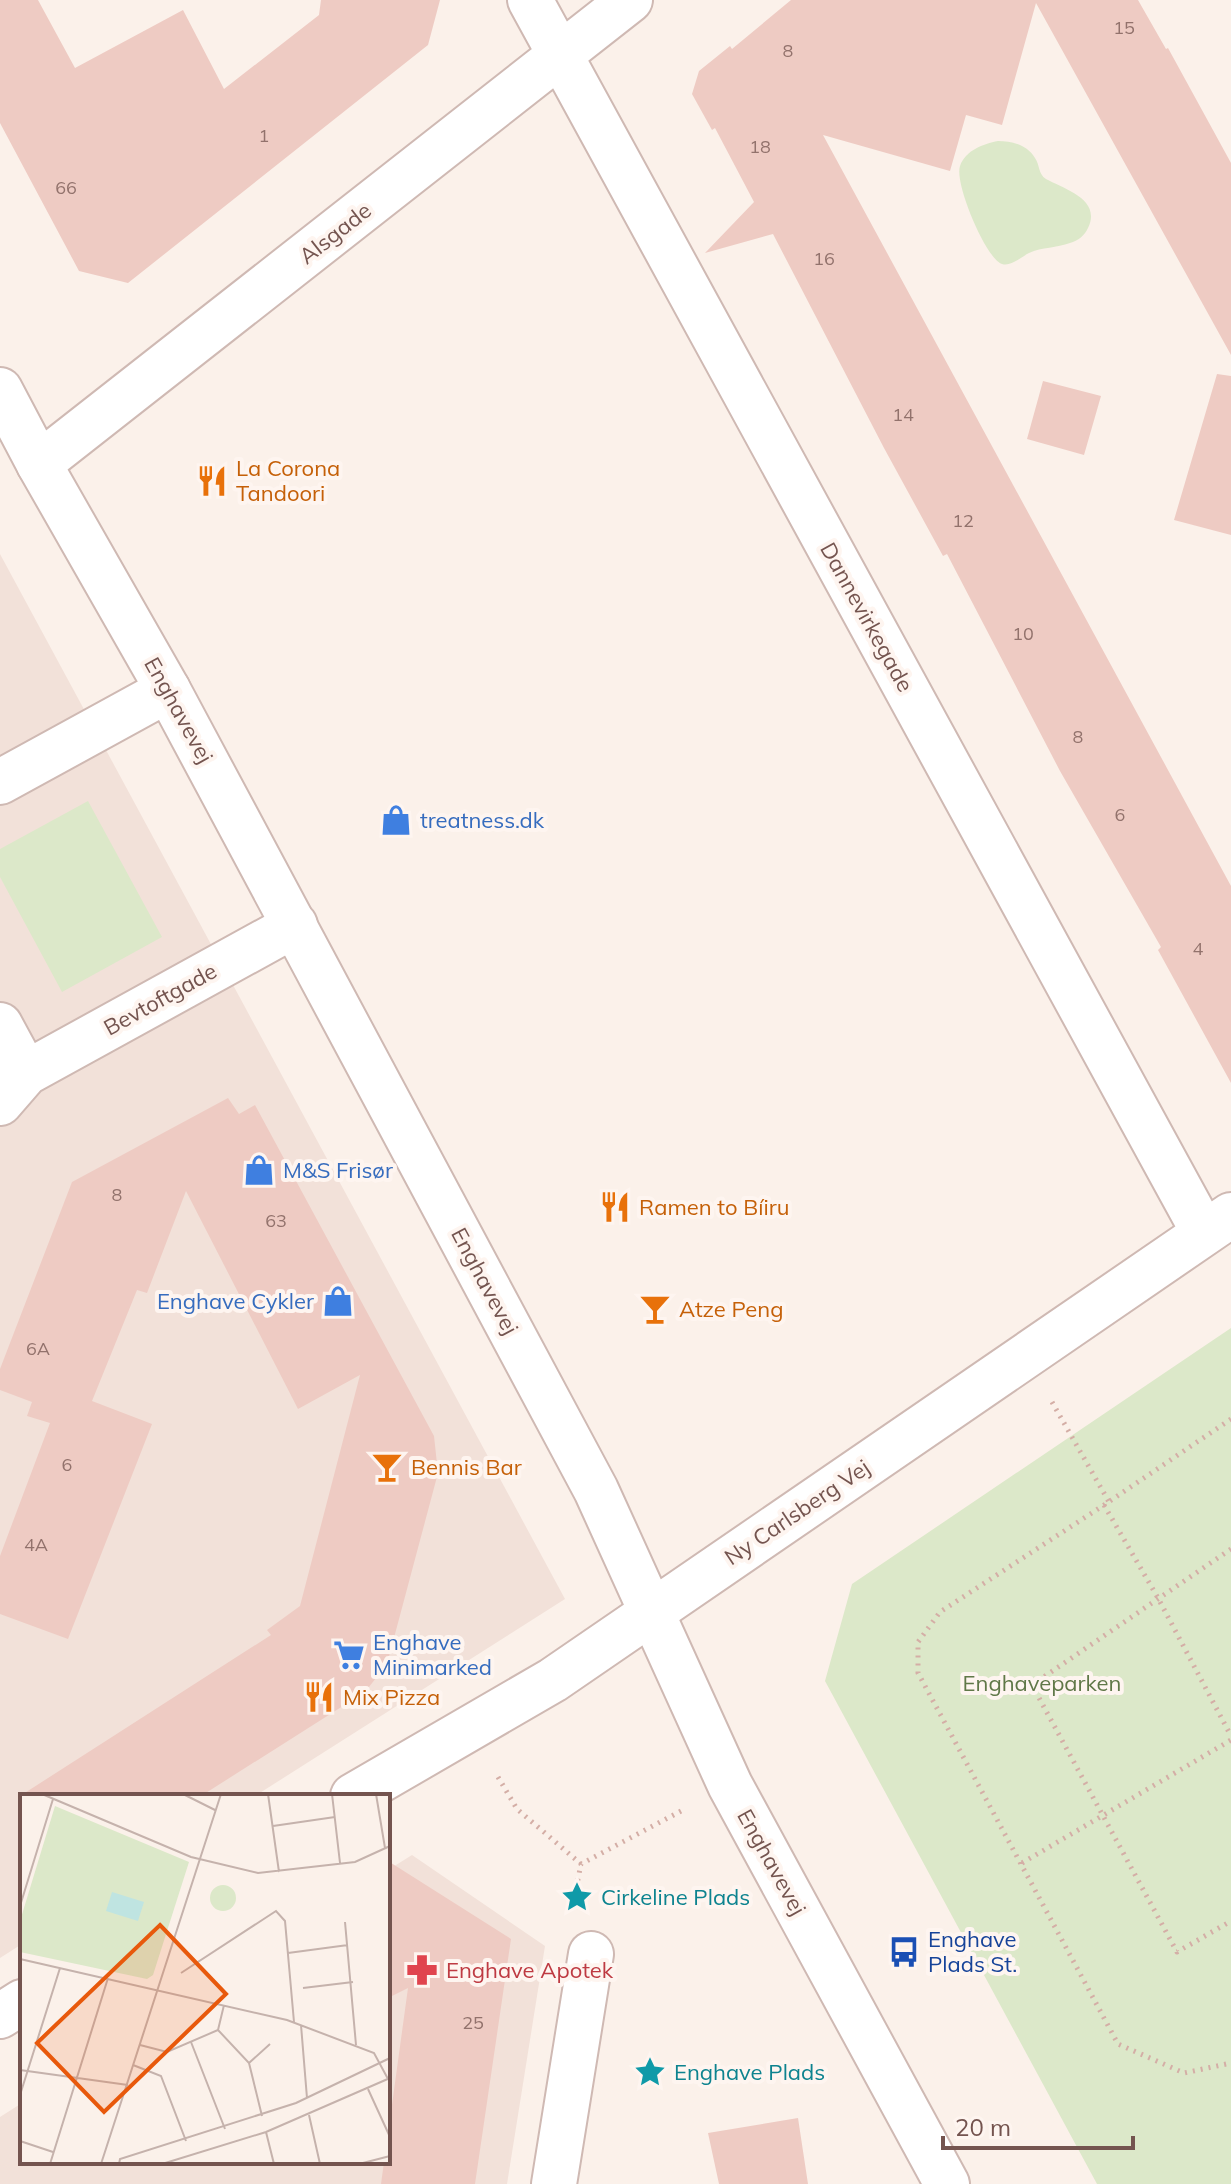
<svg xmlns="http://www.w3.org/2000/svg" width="1231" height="2184" viewBox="0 0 1231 2184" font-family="Mulish,sans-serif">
<rect width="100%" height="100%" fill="#fbf1ea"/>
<path fill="#f2e1d9" d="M0,554L565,1599L255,1796H22V1944L0,1958Z
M412,1855L545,1946L507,2184H0V2117L22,2103V2162H388V1870Z"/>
<path fill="#dce8c9" d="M998,141C1012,141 1027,145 1035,158C1040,165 1038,174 1046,179C1064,189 1102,199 1088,228C1085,235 1078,241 1070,243C1057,248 1042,247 1029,253C1021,257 1011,267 1002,264C986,259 954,183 960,166C966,150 983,144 998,141Z
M88,801L162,937L62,992L0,877V849Z
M1231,1328V2184H1097L825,1681L852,1584Z"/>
<path fill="#eecbc3" d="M0,0H38L75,68L183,10L224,89L319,15L321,0H440L428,45L128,283L79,271L0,123Z
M791,0H1138L1166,49L1168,48L1231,163V355L1036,3L1002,125L966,115L950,171L823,135L1231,886V1083L1158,950L1161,947L1060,771L947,554L943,556L884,448L773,234L705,253L754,202L715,128L712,130L692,94L699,71L730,46L732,49Z
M1217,374L1231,376V535L1174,520Z
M1043,381L1101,396L1084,455L1027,439Z
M228,1098L239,1114L255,1105L434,1436L438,1473L387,1664L365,1692L201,1796H20L271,1635L267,1630L300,1606L360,1375L298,1409L186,1191L147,1293L137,1290L92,1401L152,1424L68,1639L0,1614V1556L50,1423L27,1416L32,1402L0,1390V1369L72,1182Z
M388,1861L511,1939L475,2184H381L384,2162H388V2134L408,1988L388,1998Z
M798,2118L808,2184H719L708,2133Z"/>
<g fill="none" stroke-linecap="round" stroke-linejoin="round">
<defs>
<path id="minor" d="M530,0L1204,1233
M39,464L630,0
M0,782L168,690
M0,1025L26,1073
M0,1103L26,1073L295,925
M353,1796L553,1680L1231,1215
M0,2016L22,2002
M554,2184L591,1954"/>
<path id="tertiary" d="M0,390L39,464L168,690L596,1490L730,1785L947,2184"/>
</defs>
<use href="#minor" stroke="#cfb9b3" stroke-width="48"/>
<use href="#tertiary" stroke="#cfb9b3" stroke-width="48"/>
<path stroke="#d4aea6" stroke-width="5" stroke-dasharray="2 6" stroke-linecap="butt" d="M1052,1402L1109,1502
M1231,1419L1104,1505L940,1612L918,1642V1673L1118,2044L1184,2073L1231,2063
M1104,1505L1158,1598L1231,1736
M1231,1549L1032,1685L1177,1952L1231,1921
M498,1777L517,1809L581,1864
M1022,1863L1231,1740
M573,1904L581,1864L681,1811"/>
<use href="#minor" stroke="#fff" stroke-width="44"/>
<use href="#tertiary" stroke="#fff" stroke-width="44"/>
</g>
<defs>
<symbol id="restaurant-bare" viewBox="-9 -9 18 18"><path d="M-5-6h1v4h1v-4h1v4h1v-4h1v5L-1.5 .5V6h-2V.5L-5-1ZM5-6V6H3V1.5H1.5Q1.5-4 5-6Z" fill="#e8710a" stroke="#fef5f0" stroke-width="2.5" paint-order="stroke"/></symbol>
<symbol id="shop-bare" viewBox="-9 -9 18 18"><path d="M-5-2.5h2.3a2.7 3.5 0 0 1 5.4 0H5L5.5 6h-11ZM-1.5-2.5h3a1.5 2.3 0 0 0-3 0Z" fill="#3f7fe0" stroke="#fef5f0" stroke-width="2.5" paint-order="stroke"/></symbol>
<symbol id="bar-bare" viewBox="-9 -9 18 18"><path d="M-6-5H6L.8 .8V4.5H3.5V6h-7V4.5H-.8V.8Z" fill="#e8710a" stroke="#fef5f0" stroke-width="2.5" paint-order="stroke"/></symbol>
<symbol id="supermarket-bare" viewBox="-9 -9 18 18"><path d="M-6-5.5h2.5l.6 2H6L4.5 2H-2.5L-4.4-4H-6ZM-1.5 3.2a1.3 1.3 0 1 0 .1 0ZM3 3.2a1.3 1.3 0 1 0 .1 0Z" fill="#3f7fe0" stroke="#fef5f0" stroke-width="2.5" paint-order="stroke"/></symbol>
<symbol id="sight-bare" viewBox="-9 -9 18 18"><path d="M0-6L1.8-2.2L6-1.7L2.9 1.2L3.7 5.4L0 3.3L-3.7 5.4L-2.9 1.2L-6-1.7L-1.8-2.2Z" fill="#0f9aa8" stroke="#fef5f0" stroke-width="2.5" paint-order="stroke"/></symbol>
<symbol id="bus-bare" viewBox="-9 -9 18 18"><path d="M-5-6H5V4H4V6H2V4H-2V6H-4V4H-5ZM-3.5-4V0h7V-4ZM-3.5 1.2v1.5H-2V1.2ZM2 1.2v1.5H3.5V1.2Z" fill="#1a4fb4" stroke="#fef5f0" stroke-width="2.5" paint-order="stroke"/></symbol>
<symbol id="pharmacy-bare" viewBox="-9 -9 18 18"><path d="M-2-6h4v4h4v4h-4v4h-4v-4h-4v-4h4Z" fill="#e0444e" stroke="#fef5f0" stroke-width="2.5" paint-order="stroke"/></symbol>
</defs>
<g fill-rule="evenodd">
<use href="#restaurant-bare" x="190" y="459" width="44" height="44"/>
<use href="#shop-bare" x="374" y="798" width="44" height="44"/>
<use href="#shop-bare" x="237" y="1148" width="44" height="44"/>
<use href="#restaurant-bare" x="593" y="1185" width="44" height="44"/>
<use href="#shop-bare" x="316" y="1279" width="44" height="44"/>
<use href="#bar-bare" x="633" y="1287" width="44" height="44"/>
<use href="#bar-bare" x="365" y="1445" width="44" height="44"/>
<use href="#supermarket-bare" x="327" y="1633" width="44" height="44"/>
<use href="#restaurant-bare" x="297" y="1675" width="44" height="44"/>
<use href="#sight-bare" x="555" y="1875" width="44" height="44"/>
<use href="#bus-bare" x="882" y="1930" width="44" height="44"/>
<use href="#pharmacy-bare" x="400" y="1948" width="44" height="44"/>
<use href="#sight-bare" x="628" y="2050" width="44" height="44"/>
</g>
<g text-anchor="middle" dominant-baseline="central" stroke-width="8" stroke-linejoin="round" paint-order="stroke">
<g font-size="18" fill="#92726c">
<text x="1124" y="27">15</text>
<text x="788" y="50">8</text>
<text x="264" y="135">1</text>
<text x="760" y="146">18</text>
<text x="66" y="187">66</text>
<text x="824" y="258">16</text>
<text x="903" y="414">14</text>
<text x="963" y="520">12</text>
<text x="1023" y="633">10</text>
<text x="1078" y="736">8</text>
<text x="1120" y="814">6</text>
<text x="1198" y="948">4</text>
<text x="117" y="1194">8</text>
<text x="276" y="1220">63</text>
<text x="38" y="1348">6A</text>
<text x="67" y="1464">6</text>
<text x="36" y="1544">4A</text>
<text x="473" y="2022">25</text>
</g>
<g font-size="22" fill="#74544f" stroke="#fef5f0">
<text transform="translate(335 233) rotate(-38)">Alsgade</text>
<text transform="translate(867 617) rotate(61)">Dannevirkegade</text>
<text transform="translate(179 710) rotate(61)">Enghavevej</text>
<text transform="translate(160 999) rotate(-29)">Bevtoftgade</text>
<text transform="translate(485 1281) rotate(62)">Enghavevej</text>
<text transform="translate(797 1512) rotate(-34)">Ny Carlsberg Vej</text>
<text transform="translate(772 1862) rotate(61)">Enghavevej</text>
</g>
<g font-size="22" fill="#c56008" stroke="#fef5f0" text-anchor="start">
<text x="236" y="468">La Corona<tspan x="236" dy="25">Tandoori</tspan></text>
<text x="639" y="1207">Ramen to Bíiru</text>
<text x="679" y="1309">Atze Peng</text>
<text x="411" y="1467">Bennis Bar</text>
<text x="343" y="1697">Mix Pizza</text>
</g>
<g font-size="22" fill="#366cbe" stroke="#fef5f0" text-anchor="start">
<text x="420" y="820">treatness.dk</text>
<text x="283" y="1170">M&amp;S Frisør</text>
<text x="314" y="1301" text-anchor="end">Enghave Cykler</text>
<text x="373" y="1642">Enghave<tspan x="373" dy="25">Minimarked</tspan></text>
</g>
<g font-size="22" fill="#607848" stroke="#fef5f0">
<text x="1042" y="1683">Enghaveparken</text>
</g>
<g font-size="22" fill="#0d838f" stroke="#fef5f0" text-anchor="start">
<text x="601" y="1897">Cirkeline Plads</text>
<text x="674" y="2072">Enghave Plads</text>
</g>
<g font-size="22" fill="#164399" stroke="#fef5f0" text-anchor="start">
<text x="928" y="1939">Enghave<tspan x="928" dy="25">Plads St.</tspan></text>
</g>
<g font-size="22" fill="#be3a42" stroke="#fef5f0" text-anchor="start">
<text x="446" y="1970">Enghave Apotek</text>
</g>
</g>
<g transform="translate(20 1794)">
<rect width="370" height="370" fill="#fbf1ea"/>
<path d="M35,12L169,68L133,181L127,185L0,158V127ZM190 104a13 13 0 1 1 26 0a13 13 0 1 1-26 0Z" fill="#dce8c9"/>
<path d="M92,98L124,108L118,127L86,117Z" fill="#bfe4e1"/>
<path fill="none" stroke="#c5b2ac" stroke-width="2" d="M22,0L171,63L238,79L335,68L370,52M163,0L195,16M248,0L259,78M312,0L320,69M356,0L365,54M253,32L315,23M0,112L33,5M325,128L336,251M268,159L328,151M0,165L267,226L354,259L368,285M161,179L256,117L265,127L274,228M283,194L333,188M281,231L287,304M198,236L229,269L242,322M171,248L205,335M120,251L147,258L198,236L204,211M229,269L250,250M113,271L141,282L166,347M0,276L108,291M348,295L370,343M0,301L40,174M289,321L300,370M246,338L254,370M0,347L33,358M30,370L88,184M81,370L201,0M99,370L100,365L276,309L370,264M142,370L246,338L370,284M339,370L370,362"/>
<path fill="#e8590c" fill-opacity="0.15" stroke="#e8590c" stroke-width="4" d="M140,131L206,200L84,318L17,249Z"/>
<rect width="370" height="370" fill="none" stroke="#74544f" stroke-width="4"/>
</g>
<path d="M943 2136v12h190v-12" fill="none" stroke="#74544f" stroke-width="4"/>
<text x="955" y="2136" font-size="24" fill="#74544f" stroke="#fef5f0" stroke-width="6" paint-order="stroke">20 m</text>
</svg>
